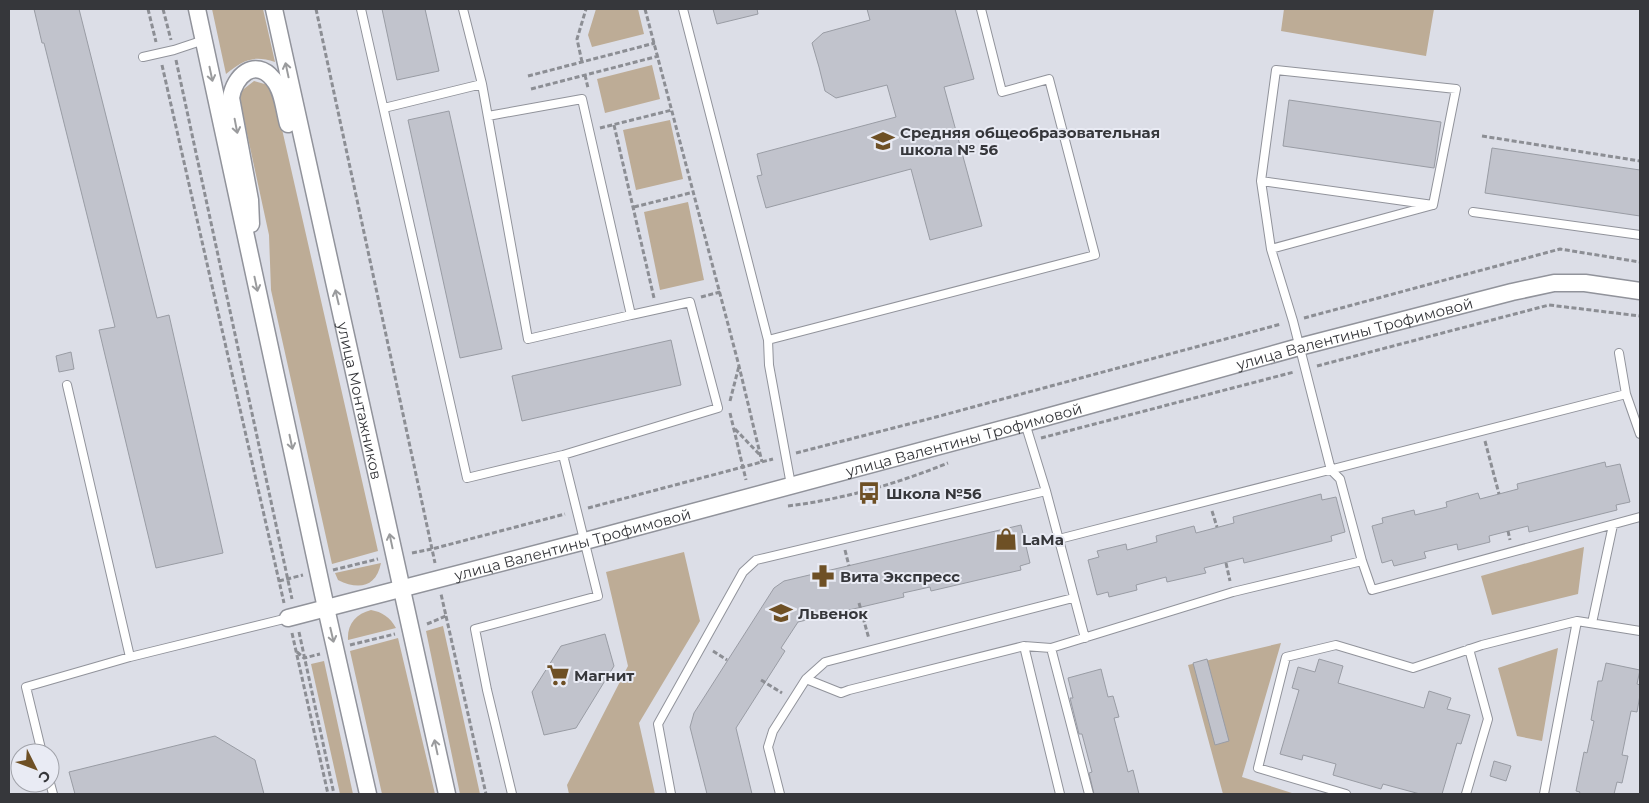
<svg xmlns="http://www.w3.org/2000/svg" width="1649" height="803" viewBox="0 0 1649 803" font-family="Montserrat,sans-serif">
<rect width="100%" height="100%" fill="#dcdee7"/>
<path fill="#bdac96" d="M212,9L237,10L263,9L275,62C253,55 243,60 226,74Z
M596,9H638L644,34L592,47L588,35Z
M1284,9H1434L1426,56L1281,31Z
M652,65L660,99L605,113L597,79Z
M254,81L268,85L274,94L378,551L332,564L271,290L269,235L240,101V92Z
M670,120L683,179L636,190L623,130Z
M688,202L704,280L660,290L644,212Z
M1584,547L1578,594L1492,615L1481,576Z
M684,552L700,621L639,723L655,794H569L567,785L628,666L606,572Z
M381,563C376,588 358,590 338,580L335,573Z
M371,610C382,612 390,617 396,628L348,640C347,624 356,614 371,610Z
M443,626L480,794H460L426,631Z
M398,638L435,794H382L350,651Z
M1281,643L1242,777L1295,794H1223L1188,665Z
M1558,648L1542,741L1517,736L1498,668Z
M324,661L353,794H340L311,664Z"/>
<path fill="#c1c3cc" stroke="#999ca4" d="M34,9H79L157,318L169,315L223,553L156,568L99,330L115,327L44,43H42Z
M382,9H425L439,71L397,80Z
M713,9H757L758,14L717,24Z
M867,9H955L974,79L944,87L982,226L930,240L911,169L766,208L757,176L762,175L757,154L896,117L887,85L836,98L825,91L819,67L812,43L823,33L870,20Z
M1289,100L1441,122L1434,168L1283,146Z
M449,111L502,349L460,358L408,120Z
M1492,148L1640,170V216L1485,193Z
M671,340L681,385L522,421L512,376Z
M71,352L74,369L59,372L56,356Z
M1605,462L1606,467L1620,464L1630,502L1616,505L1617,510L1529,532L1528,526L1489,536L1490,542L1458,550L1457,544L1424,552L1426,558L1394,566L1392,560L1382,563L1372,526L1383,523L1382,518L1414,510L1415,515L1447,507L1446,502L1478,493L1480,499L1518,489L1517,484Z
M1321,494L1322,500L1336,497L1345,532L1331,536L1332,541L1244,563L1243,558L1204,568L1206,573L1167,582L1166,577L1136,585L1137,590L1109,597L1108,592L1097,595L1088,560L1099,557L1097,551L1126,544L1127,550L1157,542L1156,536L1194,526L1196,533L1234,523L1233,517Z
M1021,525L1030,563L1020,566L1021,570L931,591L930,587L903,593L904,597L798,622L781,648L785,651L736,728L752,794H707L690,727L694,713L774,588L784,581Z
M605,634L614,666L576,728L544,735L532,692L561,646Z
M1207,659L1229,741L1215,745L1193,663Z
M1319,659L1343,666L1338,683L1424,708L1429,691L1451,698L1447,709L1470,715L1461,744L1457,743L1442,794H1420L1383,784L1381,789L1333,775L1336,764L1303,755L1302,760L1280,754L1299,690L1292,688L1298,667L1315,672Z
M1606,663L1640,670L1637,684L1640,685V695L1637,712L1631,711L1622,755L1628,756L1622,783L1617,782L1614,794H1579L1580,792L1576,791L1584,752L1587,753L1594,721L1591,720L1598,681H1602Z
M1101,669L1108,697L1113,696L1119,717L1114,718L1128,772L1133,770L1139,794H1094L1089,773L1092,772L1082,734H1079L1070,698H1073L1068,678Z
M215,736L255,760L264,794H75L69,772Z
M1494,761L1511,766L1506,781L1490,776Z"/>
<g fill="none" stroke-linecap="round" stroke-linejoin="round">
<defs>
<path id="lane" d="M361,9L467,478L563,455L718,408L690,302L631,315
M463,9L482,84L528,339L631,315L582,99L488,116
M683,9L768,340L1095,255L1049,79L1002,92L981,9
M143,57L174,50L204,40
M384,108L482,84
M1261,181L1433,205L1271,249
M1433,205L1456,89L1276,70L1261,181L1271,249L1293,321L1331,470L1340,479L1362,561L1372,590L1640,517
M1473,212L1640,235
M768,340L769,365L791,485
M1619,353L1626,394L1640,434
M67,385L130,657
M1025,423L1046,491
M1059,539L1626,394
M1592,623L1613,525
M1024,646L1060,794
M1051,648L1089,794
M806,679L841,693L849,690L1024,646L1051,648L1233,592L1362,561
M42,753L26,687L130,657L288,618
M50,783L53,794
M512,794L487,690L475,629L598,596L563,455
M671,794L658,724L743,572L756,560L1046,491L1085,638
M780,794L768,747L773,731L806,679L825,662L1073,598
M1346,794L1258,768L1286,657L1336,645L1413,668L1482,645L1577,621
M1466,794L1488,719L1469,649
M1544,794L1577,621L1640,631"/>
<g id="street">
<path d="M197,9L326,608L368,794"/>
<path id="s1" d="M274,9L447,794"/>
<path d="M251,224L250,200L231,98C234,76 255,57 273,79C283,90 284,110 288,124"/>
<path id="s2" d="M288,618L585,541L1025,423L1299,347L1512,292L1554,283H1585L1640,291"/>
</g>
</defs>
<use href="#lane" stroke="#91939b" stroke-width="10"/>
<use href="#street" stroke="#91939b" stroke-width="19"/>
<path stroke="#8c8e94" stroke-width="3" stroke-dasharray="5 2.5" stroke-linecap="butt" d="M148,9L156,42
M163,9L171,40
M316,9L435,563
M645,9L739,366L762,462
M176,60L292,599
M582,62L577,39L586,9
M162,65L284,603
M585,75L588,88
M528,76L655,43
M531,89L659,56
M614,125L654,298
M600,128L672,110
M1482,136L1640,161
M634,207L694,192
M701,297L720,292
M1304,318L1560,249L1640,262
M1317,366L1549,305L1640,316
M730,401L739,366
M730,413L746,480
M735,429L760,455
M1041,438L1294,372
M1485,441L1499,494
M796,453L936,417L1281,324
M788,506C844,499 896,484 948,463
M588,508L773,459
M1212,511L1217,527
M1508,531L1510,540
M845,550L849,566
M412,553L432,549L565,514
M1226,563L1230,581
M333,570L378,559
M279,581L303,575
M859,603L869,639
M446,616L486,794
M427,624L446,616L441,594
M299,632L334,794
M292,633L328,794
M350,645L395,634
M713,651L727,660
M297,652L304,658L320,654
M761,680L782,693"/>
<use href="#lane" stroke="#fff" stroke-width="8"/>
<use href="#street" stroke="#fff" stroke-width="16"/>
</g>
<defs><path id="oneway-shaft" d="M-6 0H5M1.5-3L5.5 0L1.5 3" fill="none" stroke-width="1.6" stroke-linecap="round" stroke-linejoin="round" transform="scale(1.25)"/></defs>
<g stroke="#9a9b9d">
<use href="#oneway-shaft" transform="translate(287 70) rotate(-102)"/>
<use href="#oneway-shaft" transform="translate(211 74) rotate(78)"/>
<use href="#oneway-shaft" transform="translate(236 126) rotate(79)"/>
<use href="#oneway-shaft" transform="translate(256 284) rotate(78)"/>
<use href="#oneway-shaft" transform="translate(337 297) rotate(-103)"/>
<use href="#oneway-shaft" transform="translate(291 442) rotate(78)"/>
<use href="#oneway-shaft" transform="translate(391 541) rotate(-102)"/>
<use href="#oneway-shaft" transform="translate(332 635) rotate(77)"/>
<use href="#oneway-shaft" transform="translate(436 747) rotate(-102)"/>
</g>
<defs>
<symbol id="school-bare" viewBox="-9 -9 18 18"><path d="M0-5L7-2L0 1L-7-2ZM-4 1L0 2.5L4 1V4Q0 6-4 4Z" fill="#6e5025" stroke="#e9ebf4" stroke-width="2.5" paint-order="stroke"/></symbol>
<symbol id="bus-bare" viewBox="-9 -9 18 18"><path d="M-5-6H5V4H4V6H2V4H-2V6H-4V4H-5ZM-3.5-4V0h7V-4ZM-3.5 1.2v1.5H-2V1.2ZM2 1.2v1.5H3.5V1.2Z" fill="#6e5025" stroke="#e9ebf4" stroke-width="2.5" paint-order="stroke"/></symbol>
<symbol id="shop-bare" viewBox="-9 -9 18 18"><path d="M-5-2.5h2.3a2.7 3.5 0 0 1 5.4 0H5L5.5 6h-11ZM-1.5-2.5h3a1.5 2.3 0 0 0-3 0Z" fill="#6e5025" stroke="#e9ebf4" stroke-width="2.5" paint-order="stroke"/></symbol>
<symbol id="pharmacy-bare" viewBox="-9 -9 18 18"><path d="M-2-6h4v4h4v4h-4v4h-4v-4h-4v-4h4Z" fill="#6e5025" stroke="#e9ebf4" stroke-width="2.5" paint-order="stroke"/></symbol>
<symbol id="supermarket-bare" viewBox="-9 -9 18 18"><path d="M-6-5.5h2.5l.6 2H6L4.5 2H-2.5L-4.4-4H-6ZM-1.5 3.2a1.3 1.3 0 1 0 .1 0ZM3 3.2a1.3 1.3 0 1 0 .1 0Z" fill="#6e5025" stroke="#e9ebf4" stroke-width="2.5" paint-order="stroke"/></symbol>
</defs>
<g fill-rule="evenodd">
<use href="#school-bare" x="867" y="125" width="32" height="32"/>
<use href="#bus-bare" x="853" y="477" width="32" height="32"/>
<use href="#shop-bare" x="990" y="523" width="32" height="32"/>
<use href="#pharmacy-bare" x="807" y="560" width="32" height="32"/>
<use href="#school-bare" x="765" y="597" width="32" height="32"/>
<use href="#supermarket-bare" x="542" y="659" width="32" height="32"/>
</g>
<g text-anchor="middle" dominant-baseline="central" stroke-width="4" stroke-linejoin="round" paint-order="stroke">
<g font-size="15" font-weight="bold" fill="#36373b" stroke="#e9ebf4" text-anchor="start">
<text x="900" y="132">Средняя общеобразовательная<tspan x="900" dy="17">школа № 56</tspan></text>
<text x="886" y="493">Школа №56</text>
<text x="1022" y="539">LaMa</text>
<text x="840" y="576">Вита Экспресс</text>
<text x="798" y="613">Львенок</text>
<text x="574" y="675">Магнит</text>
</g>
<g font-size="15" fill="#36373b" stroke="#e9ebf4">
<text stroke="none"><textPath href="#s2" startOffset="1104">улица Валентины Трофимовой</textPath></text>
<text stroke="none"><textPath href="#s1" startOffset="401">улица Монтажников</textPath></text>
<text stroke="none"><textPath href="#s2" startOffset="699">улица Валентины Трофимовой</textPath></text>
<text stroke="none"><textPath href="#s2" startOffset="294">улица Валентины Трофимовой</textPath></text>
</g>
</g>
<rect width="1649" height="803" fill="none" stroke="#36373b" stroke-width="20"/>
<g transform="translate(35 768) rotate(132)"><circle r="24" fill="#e9ebf4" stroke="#a1a3aa"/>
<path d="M0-4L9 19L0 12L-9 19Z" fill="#6e5025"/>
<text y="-8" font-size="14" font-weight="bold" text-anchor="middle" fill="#36373b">С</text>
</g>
</svg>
